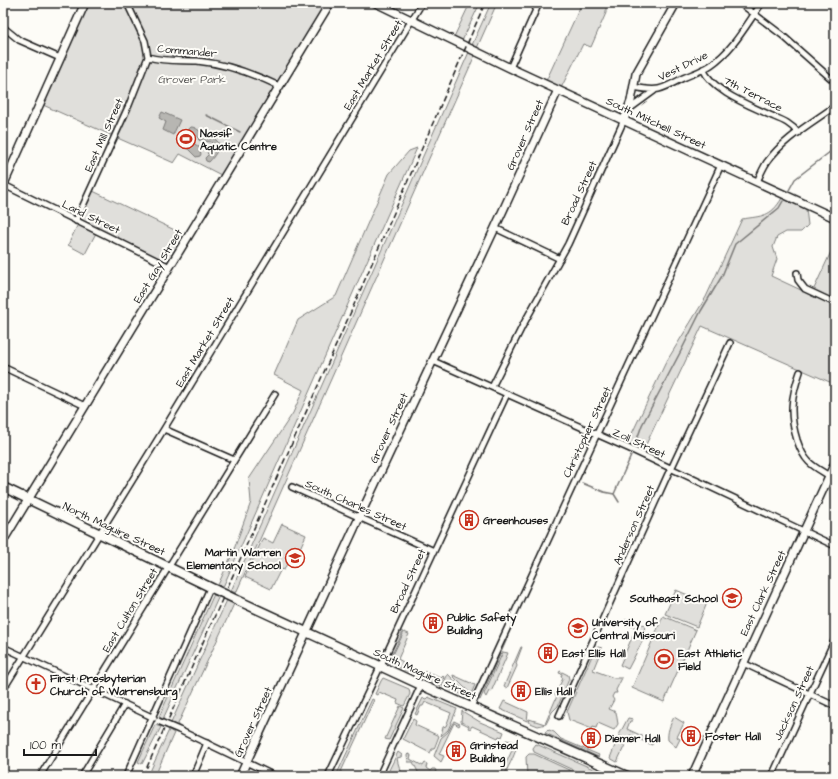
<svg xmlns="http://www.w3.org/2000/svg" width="838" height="779" viewBox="0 0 838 779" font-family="'Architects Daughter',sans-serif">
<rect width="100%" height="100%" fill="#fdfcf7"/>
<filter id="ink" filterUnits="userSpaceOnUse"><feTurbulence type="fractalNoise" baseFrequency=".025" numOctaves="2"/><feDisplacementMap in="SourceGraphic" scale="8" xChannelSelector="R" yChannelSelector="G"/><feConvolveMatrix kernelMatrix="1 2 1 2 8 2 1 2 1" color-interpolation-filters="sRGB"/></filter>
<g filter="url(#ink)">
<path fill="#e0dfdb" stroke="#7e7e7c" d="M87,3H330L279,86L234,153L221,175L180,154L174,163L43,105Z
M470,3H480L462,41L454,37Z
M491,3H497L477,48L472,45Z
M582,3H606V13L591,47L583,44L561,88L546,81Z
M469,52L475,55L236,593L231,591Z
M417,148L223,587L218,585L233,552L251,502L249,479L293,413L303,390L274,375L298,320L336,296L389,174L409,151Z
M93,191L185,235L170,260L168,262L165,261L82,221L81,216Z
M782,198L806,209L808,225L801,232H786L777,237L773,247L777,259L771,276L835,306V376L832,383L702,326L642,453L626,446L665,364L706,297L742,219C762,216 771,217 782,198Z
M78,224L96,233L85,254L68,245Z
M835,243V301L813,291Z
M282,524L306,535L295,559L290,557L284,570L281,569L271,589L245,577L263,538L273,543Z
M676,590L707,603L697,627L665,614Z
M214,594L219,596L163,719L159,717Z
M227,600L234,604L177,726L171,723Z
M663,616L696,630L664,702L632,688Z
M626,619L645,625L642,642L628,669L620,665L636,628L624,623Z
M399,631L403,632L388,663L385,661Z
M404,632L409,634L398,659L403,662L402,666L410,670V672L389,663Z
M506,636L508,637L480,700L478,699V698Z
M521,647H522L516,663L517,666L507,688L504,686Z
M598,647L602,648L593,670L614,678H622L616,690L617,693H614L612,697L614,700L609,709L616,712L618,724L614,730L598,723L596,728L593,727L592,729L569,720L567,712L595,649Z
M503,652L508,653L491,692L489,691L486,697L484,694Z
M425,671L441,678L443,676L444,677L441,686L423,678V676Z
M560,671L568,675L569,679L558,706L552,712L546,724L538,726L528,722L529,719L545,724L557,696L555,695L563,678L561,677L562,674L559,673Z
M448,674L469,696L468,697L442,686Z
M453,675L475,685L471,694L453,676Z
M383,678L409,689L410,694L404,706L397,703L398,700L379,692L377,695L375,694L381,681Z
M428,697L457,709L448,730L441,736L443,727L446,726L451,713L425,702L423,706H421L417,715L415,714L423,698L426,699Z
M372,699L374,700L339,776H336Z
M504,701L528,712L527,721L500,709Z
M400,706L404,708L389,740L385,739Z
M462,711L480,722L504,732L502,737L499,736L498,738L472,726L470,729L468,728L469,726L461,722Z
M674,717L684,723L677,737L680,739L676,747L668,740C667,732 670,725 674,717Z
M628,718L633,719L632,721H630L627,729L653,741L652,745L630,735L627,740L619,735Z
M413,719L416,721L415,725L439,736L434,749H432L430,753L403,739Z
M454,721L460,724L459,726L454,723L439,754L444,756L441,762L434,756L441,738L448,732Z
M155,725L161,727L142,764L138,762Z
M169,730L174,733L155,776H148Z
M547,730L548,731L549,730L554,732L561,739L599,755L598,757L545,733Z
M506,740L517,742C517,753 509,764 505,774L502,772L514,746L505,741Z
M619,742L625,745L617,762L610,758L616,743Z
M536,744L591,768L595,770V776H586L534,752L533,748Z
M398,752L402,755L401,757L397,758C398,765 400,770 404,776H394L389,770Z
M408,754L411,755L410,759L423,766L425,763L427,764L426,768L430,771L432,769H435L436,771L434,776H417L419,774L413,762H408L407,755Z
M529,754H534L582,776H527L526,757Z"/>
<path fill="#b7b6b2" stroke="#797876" d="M162,112L180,120L173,135L163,130L166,122L159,118Z
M191,127C197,127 199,132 205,134C208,136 213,137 216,140C223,145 214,157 209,162L206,161L205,158L209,154L207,153L209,150L210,152L212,149L213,144L211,142L204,141L200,139V141L198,139L199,138L189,133L188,130Z
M189,140L199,147L201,154L200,156L196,157L188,149L185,148Z"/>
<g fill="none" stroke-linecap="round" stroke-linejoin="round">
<path stroke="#797876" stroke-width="1.5" d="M206,115L240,132
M788,192L795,179L835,148
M635,445L642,425L682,349L701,311L722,276L735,244L779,208L783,201
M582,483L604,492L614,494L631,456
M614,494L619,502"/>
<defs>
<path id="street" d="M740,3L782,35L835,82
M3,27L19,40L60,58
M148,57C165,62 181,60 197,61C227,64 252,73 279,86
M510,68L539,3
M703,69C714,93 750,105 772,116C782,120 791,123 798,133
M633,87C658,92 661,90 683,78C692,74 702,71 711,65C734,49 746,25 762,3
M628,110L654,91
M757,182C760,175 763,168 767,162C784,138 812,123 835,106
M4,185L170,267
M76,221L129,105L148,57L145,41L127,3
M495,228L560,259
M797,273L798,280L805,289L835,303
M433,361L630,449L835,546
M3,367L85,406
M800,372C791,397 789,414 797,440C800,449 803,456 809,462C815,468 822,471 829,476
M492,387L523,325L568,244L624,120
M164,429L234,460
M292,487L434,551
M3,647L154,718
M743,663L835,706
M3,690L164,429L422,3
M471,707L721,165
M559,716L668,474L671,469L730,343
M179,730L275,776
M40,776L275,394
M82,776L125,704
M126,776L210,588
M193,776L207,743
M328,776L383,661L507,394
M379,776L421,685
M772,776L835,639"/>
<path id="secondary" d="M376,3L510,68L835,218
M624,120L631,101L636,74L676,3
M3,186L85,3
M3,541L330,3
M240,776L359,518L495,228L558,90
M692,776L835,463"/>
<path id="primary" d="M3,487L216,590
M237,600L421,685L627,776"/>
</defs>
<use href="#street" stroke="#1c1c1c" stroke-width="8"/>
<use href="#secondary" stroke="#1c1c1c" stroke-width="10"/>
<use href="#primary" stroke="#1c1c1c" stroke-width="11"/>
<use href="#street" stroke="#fdfcf7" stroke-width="5"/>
<use href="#secondary" stroke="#fdfcf7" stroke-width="7"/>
<use href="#primary" stroke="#fdfcf7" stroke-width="8"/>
<path stroke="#1c1c1c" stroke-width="1.5" stroke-dasharray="6 3" stroke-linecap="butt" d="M143,776L350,314L485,3"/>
<defs>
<path id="street-bridge" d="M158,721L179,730"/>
<path id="primary-bridge" d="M216,590L237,600"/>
</defs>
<use href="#street-bridge" stroke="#1c1c1c" stroke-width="8" stroke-linecap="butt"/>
<use href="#primary-bridge" stroke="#1c1c1c" stroke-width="11" stroke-linecap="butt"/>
<use href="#street-bridge" stroke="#fdfcf7" stroke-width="5"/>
<use href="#primary-bridge" stroke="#fdfcf7" stroke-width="8"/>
</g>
</g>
<defs>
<symbol id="stadium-ring" viewBox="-11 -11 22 22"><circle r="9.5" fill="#fdfcf7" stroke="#c8321e" stroke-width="1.5"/><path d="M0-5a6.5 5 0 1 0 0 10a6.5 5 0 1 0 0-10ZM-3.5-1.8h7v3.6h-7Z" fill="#c8321e"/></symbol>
<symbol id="building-ring" viewBox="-11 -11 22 22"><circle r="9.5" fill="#fdfcf7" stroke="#c8321e" stroke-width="1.5"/><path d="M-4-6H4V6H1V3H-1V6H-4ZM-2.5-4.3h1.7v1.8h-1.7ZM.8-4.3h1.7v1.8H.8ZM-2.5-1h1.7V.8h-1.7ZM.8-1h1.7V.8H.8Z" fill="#c8321e"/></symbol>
<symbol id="school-ring" viewBox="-11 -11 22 22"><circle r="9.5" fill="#fdfcf7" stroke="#c8321e" stroke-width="1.5"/><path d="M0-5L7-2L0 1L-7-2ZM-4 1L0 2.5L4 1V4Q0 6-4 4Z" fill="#c8321e"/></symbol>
<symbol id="university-ring" viewBox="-11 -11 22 22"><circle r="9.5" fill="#fdfcf7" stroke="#c8321e" stroke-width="1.5"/><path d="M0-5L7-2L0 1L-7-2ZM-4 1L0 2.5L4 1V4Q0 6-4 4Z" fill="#c8321e"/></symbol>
<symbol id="church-ring" viewBox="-11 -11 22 22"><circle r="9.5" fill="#fdfcf7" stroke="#c8321e" stroke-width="1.5"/><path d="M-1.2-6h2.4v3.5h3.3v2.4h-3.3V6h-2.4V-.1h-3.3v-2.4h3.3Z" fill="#c8321e"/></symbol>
</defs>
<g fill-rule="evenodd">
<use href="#stadium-ring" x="175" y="128" width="22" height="22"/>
<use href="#building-ring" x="458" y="509" width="22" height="22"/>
<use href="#school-ring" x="284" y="547" width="22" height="22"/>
<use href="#school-ring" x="721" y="587" width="22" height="22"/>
<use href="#building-ring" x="422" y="612" width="22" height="22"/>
<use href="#university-ring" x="567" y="617" width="22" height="22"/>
<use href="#building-ring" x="537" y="642" width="22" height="22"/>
<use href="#stadium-ring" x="653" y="648" width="22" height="22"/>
<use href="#church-ring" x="25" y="673" width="22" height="22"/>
<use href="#building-ring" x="510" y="680" width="22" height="22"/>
<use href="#building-ring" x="680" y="725" width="22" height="22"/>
<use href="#building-ring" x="580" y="727" width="22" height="22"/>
<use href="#building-ring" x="445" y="740" width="22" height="22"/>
</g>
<g text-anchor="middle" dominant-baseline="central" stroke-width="4" stroke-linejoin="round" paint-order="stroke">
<g font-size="11" fill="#1c1c1c" stroke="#fdfcf7">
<text transform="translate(187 51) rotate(5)">Commander</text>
<text transform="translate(373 65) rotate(-59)">East Market Street</text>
<text transform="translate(683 66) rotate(-26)">Vest Drive</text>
<text transform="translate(753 94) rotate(27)">7th Terrace</text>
<text transform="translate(656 123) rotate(25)">South Mitchell Street</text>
<text transform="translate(104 135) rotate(-66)">East Mill Street</text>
<text transform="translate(525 135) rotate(-66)">Grover Street</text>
<text transform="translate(579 193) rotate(-65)">Broad Street</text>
<text transform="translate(91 217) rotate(26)">Land Street</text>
<text transform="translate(158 266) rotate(-59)">East Gay Street</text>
<text transform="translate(205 342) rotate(-59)">East Market Street</text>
<text transform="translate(389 428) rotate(-65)">Grover Street</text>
<text transform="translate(587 432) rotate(-65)">Christopher Street</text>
<text transform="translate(639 443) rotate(25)">Zoll Street</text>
<text transform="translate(356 505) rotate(24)">South Charles Street</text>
<text transform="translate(634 525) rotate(-66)">Anderson Street</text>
<text transform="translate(114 529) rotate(25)">North Maguire Street</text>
<text transform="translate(408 581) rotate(-65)">Broad Street</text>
<text transform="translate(763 593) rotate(-65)">East Clark Street</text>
<text transform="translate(130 610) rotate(-59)">East Culton Street</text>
<text transform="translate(425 674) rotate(24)">South Maguire Street</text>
<text transform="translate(794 703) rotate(-65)">Jackson Street</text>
<text transform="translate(253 722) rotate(-65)">Grover Street</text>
</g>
<g font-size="11" fill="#575655" stroke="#fdfcf7">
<text x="192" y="79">Grover Park</text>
</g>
<g font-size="11" font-weight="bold" fill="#1c1c1c" stroke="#fdfcf7" text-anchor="start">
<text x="200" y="133">Nassif<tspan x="200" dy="13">Aquatic Centre</tspan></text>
<text x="483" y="520">Greenhouses</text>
<text x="281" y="552" text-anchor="end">Martin Warren<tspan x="281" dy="13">Elementary School</tspan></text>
<text x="718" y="598" text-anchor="end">Southeast School</text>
<text x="447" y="617">Public Safety<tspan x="447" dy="13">Building</tspan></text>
<text x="592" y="622">University of<tspan x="592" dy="13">Central Missouri</tspan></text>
<text x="562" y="653">East Ellis Hall</text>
<text x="678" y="653">East Athletic<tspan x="678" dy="13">Field</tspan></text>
<text x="50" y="678">First Presbyterian<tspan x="50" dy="13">Church of Warrensburg</tspan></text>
<text x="535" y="691">Ellis Hall</text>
<text x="705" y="736">Foster Hall</text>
<text x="605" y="738">Diemer Hall</text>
<text x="470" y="745">Grinstead<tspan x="470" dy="13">Building</tspan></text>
</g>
</g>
<rect width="838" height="779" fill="none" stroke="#fdfcf7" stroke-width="16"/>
<rect x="8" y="8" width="822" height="763" fill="none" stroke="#1c1c1c" stroke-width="1.5" filter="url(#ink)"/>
<path d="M24 749v6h72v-6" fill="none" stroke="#1c1c1c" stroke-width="2"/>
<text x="30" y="749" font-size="12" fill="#1c1c1c" stroke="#fdfcf7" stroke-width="3" paint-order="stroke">100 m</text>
</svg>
